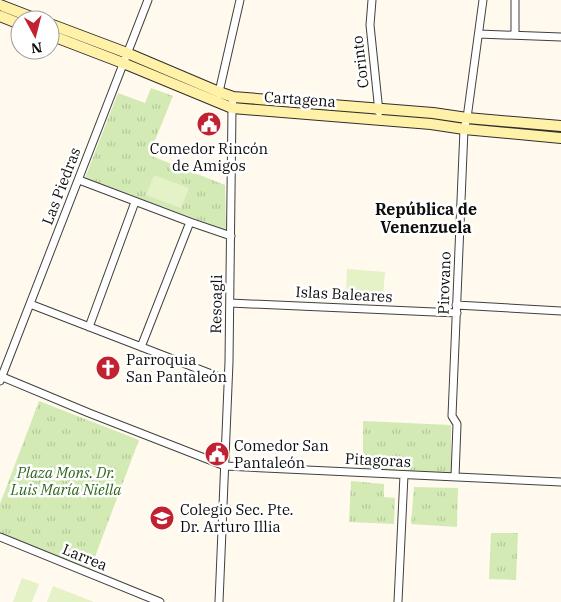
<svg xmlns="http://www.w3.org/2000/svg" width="561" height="602" viewBox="0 0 561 602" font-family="'IBM Plex Serif',serif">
<defs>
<pattern id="grass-tufts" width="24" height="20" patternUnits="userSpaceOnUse" patternTransform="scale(1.25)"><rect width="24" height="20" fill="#d3eab5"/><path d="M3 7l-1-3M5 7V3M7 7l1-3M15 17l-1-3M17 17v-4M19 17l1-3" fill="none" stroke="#b4c89a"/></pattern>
</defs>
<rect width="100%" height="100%" fill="#fffaed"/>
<path fill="url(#grass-tufts)" d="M151,88L173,96L149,155L225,185L226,230L85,178L118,93L145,103Z
M39,401L139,440L90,570L0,533V504Z
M363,421L451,425V475L363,469Z
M351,481L384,484V497L395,498L394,524L349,522Z
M414,487L458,488L457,527L411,524Z
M491,533H518L516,580L489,579Z"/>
<path fill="#e5f1c7" d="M154,175L189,188L181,208L146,195Z
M347,269L385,272L383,296L346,294Z
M22,578L39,584L32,602H13Z
M53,586L94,602H47Z"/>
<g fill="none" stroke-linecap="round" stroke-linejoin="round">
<defs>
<path id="minor" d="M372,0L370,25L379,112
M479,34L561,37
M515,35V0
M219,92L240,0
M79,180L190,222L231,236
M230,303L457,313
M30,304L227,380
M456,305L561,311
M89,327L135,202
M141,347L190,222
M0,376L89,413L225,466L561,482
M0,381L148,0
M455,477L457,424L452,416L464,129L467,118L483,0
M0,537L160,602
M219,602L229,362L232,108L233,97
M398,602L404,475"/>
<path id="secondary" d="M0,5L39,20
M0,16L20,24
M50,24L127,53L219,92L233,97L433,113L467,118L561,126
M50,35L123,63L232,108L431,124L464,129L561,138"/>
</defs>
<use href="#minor" stroke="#404040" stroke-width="9"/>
<use href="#secondary" stroke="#2f2f2f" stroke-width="12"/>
<use href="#minor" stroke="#fff" stroke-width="7"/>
<use href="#secondary" stroke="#fff1a8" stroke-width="10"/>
</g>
<defs>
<symbol id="civic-disc" viewBox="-11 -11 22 22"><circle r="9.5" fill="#c12130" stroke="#fff"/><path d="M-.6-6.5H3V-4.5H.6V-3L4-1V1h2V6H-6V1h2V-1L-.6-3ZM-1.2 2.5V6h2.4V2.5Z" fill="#fff"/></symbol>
<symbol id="church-disc" viewBox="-11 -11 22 22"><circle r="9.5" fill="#c12130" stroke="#fff"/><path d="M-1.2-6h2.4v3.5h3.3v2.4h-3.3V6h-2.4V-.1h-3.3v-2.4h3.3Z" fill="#fff"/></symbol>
<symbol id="school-disc" viewBox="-11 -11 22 22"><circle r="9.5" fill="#c12130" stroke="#fff"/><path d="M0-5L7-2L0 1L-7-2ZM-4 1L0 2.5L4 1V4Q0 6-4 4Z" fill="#fff"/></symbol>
</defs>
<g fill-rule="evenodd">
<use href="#civic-disc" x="195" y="110" width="28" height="28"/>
<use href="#church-disc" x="94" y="354" width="28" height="28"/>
<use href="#civic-disc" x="203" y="440" width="28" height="28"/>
<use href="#school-disc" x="148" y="504" width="28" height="28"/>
</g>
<g text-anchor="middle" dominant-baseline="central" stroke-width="5" stroke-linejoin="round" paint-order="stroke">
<g font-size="15" fill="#0d0d0d" stroke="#fff">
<text transform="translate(360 62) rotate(-97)">Corinto</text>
<text transform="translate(300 99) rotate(4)">Cartagena</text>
<text transform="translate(61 186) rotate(-69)">Las Piedras</text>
<text transform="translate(444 283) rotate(-88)">Pirovano</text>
<text transform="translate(344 294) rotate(3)">Islas Baleares</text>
<text transform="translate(216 304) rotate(-89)">Resoagli</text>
<text transform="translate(378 460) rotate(3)">Pitagoras</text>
<text transform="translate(85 557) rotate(22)">Larrea</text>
</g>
<g font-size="15" fill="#0d0d0d" stroke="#fff" text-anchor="start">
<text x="209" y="148" text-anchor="middle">Comedor Rincón<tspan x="209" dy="17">de Amigos</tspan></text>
<text x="126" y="359">Parroquia<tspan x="126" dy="17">San Pantaleón</tspan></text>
<text x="234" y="445">Comedor San<tspan x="234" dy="17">Pantaleón</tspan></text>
<text x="180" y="509">Colegio Sec. Pte.<tspan x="180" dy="17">Dr. Arturo Illia</tspan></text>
</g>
<g font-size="15" font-style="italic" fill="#2e661b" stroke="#fff">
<text x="66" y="472">Plaza Mons. Dr.<tspan x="66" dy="17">Luis María Niella</tspan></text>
</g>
<g font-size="16" font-weight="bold" fill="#0d0d0d" stroke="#fff">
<text x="426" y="209">República de<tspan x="426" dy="18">Venenzuela</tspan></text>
</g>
</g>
<g transform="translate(35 35) rotate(173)"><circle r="24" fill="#ffffff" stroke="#9e9e9e"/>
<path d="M0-4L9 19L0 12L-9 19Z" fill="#c12130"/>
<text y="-8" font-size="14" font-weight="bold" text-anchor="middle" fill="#0d0d0d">N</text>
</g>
</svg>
